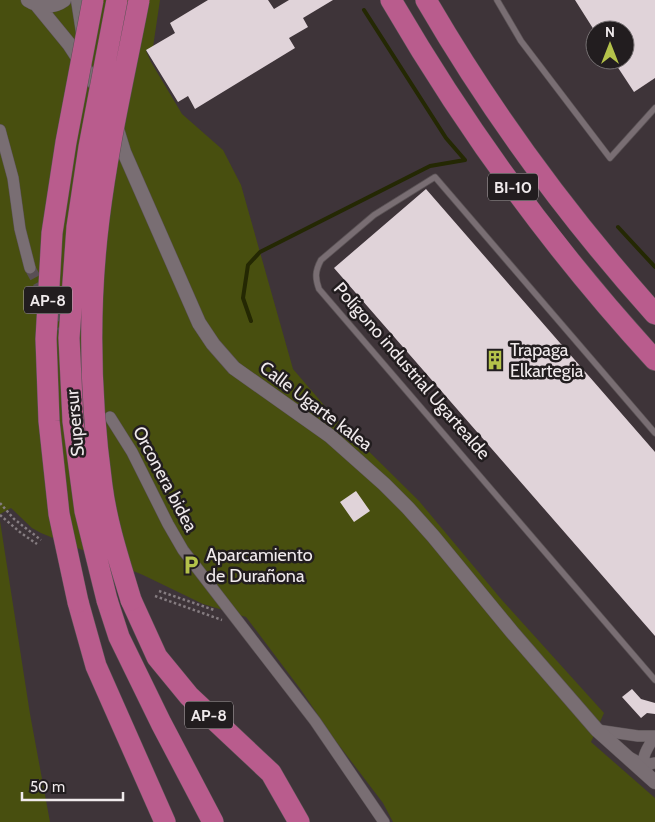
<svg xmlns="http://www.w3.org/2000/svg" width="655" height="822" viewBox="0 0 655 822" font-family="Cabin,sans-serif">
<rect width="100%" height="100%" fill="#3e3439"/>
<path fill="#484f0f" d="M0,0H160L153,47L146,51L151,62L182,114L223,150L241,185L293,369L335,418L419,501L501,599L604,713L591,742L655,798V822H393L383,803L335,740L301,690L246,617L203,604L143,575L41,533L32,528L11,508L0,514Z
M0,521L30,714L50,822H0Z"/>
<g fill="none" stroke-linecap="round" stroke-linejoin="round">
<path stroke="#242803" stroke-width="4" d="M618,227L655,267
M251,321L243,298L248,265L260,252L430,166L465,160L446,138L364,10"/>
</g>
<path fill="#e0d3d9" d="M208,0H268L274,9L289,0H333L303,18L308,27L289,38L295,48L195,109L188,96L178,102L146,50L175,33L170,23Z
M575,0H655V78L634,92L613,60H625V30H594Z
M426,189L655,452V636L334,268Z
M356,491L370,511L354,522L340,502Z
M632,689L641,699L655,703V714L647,713L641,718L622,697Z"/>
<g fill="none" stroke-linecap="round" stroke-linejoin="round">
<path stroke="#594f54" stroke-width="11" stroke-dasharray="11 5.5" stroke-linecap="butt" d="M30,268L67,336"/>
<defs>
<path id="service" d="M497,0L521,41L610,158L655,108
M655,433L435,177L374,215L321,260C315,271 315,278 319,289L655,680"/>
<path id="minor" d="M0,130L13,178L20,229L30,268
M110,417L132,452L168,524L183,550L315,721L384,822
M597,730L638,736H655
M631,758L644,765L655,763
M647,771C638,759 649,746 655,736"/>
<path id="tertiary" d="M28,0C39,7 53,8 64,0
M78,0L83,32
M37,5L69,44L101,93
M116,126L124,152L199,323L213,344L234,368L330,436L384,484L408,508L433,536L512,632L597,730L655,782"/>
<path id="motorway" d="M391,0C466,129 554,250 655,360
M426,0C491,112 569,218 655,314
M107,600L119,637L161,723L213,822
M131,600L157,657L189,696L271,773L299,822
M78,602L96,666L165,822"/>
</defs>
<use href="#service" stroke="#5a5255" stroke-width="7"/>
<use href="#minor" stroke="#5a5255" stroke-width="12"/>
<use href="#tertiary" stroke="#5a5255" stroke-width="15"/>
<use href="#motorway" stroke="#5a5255" stroke-width="22"/>
<path stroke="#857c80" stroke-width="2.5" stroke-dasharray="2.5 2.5" stroke-linecap="butt" d="M0,503L14,519L41,540
M0,515L21,533L37,544
M159,591L214,610
M155,596L222,620"/>
<use href="#service" stroke="#796e73" stroke-width="5.5"/>
<use href="#minor" stroke="#796e73" stroke-width="11"/>
<use href="#tertiary" stroke="#796e73" stroke-width="14"/>
<use href="#motorway" stroke="#b95c8d" stroke-width="21"/>
<defs>
<path id="motorway-bridge" d="M107,600L85,511L73,421L69,338L77,227L89,147L117,0
M131,600C120,563 107,525 102,486C90,398 88,307 99,219C108,145 125,73 139,0
M78,602L59,514L49,421L46,339L52,233L66,142L93,0"/>
</defs>
<use href="#motorway-bridge" stroke="#5a5255" stroke-width="22" stroke-linecap="butt"/>
<use href="#motorway-bridge" stroke="#b95c8d" stroke-width="21"/>
</g>
<defs>
<symbol id="building-bare" viewBox="-9 -9 18 18"><path d="M-4-6H4V6H1V3H-1V6H-4ZM-2.5-4.3h1.7v1.8h-1.7ZM.8-4.3h1.7v1.8H.8ZM-2.5-1h1.7V.8h-1.7ZM.8-1h1.7V.8H.8Z" fill="#b4c24a" stroke="#221d1f" stroke-width="2.5" paint-order="stroke"/></symbol>
<symbol id="parking-bare" viewBox="-9 -9 18 18"><path d="M-3.5-5.5H1a3.5 3.5 0 0 1 0 7H-1V5.5H-3.5ZM-1-3.4V-.6H.8a1.4 1.4 0 0 0 0-2.8Z" fill="#b4c24a" stroke="#221d1f" stroke-width="2.5" paint-order="stroke"/></symbol>
</defs>
<g fill-rule="evenodd">
<use href="#building-bare" x="481" y="346" width="28" height="28"/>
<use href="#parking-bare" x="177" y="551" width="28" height="28"/>
</g>
<g text-anchor="middle" dominant-baseline="central" stroke-width="5" stroke-linejoin="round" paint-order="stroke">
<g fill="#221d1f" stroke="#b2acae" stroke-width="1">
<rect x="488" y="173.5" width="50" height="27" rx="4"/>
<rect x="24" y="286.5" width="48" height="27" rx="4"/>
<rect x="185" y="701.5" width="48" height="27" rx="4"/>
</g>
<g font-size="16" font-weight="bold" fill="#f0eaec">
<text x="513" y="187">BI-10</text>
<text x="48" y="300">AP-8</text>
<text x="209" y="715">AP-8</text>
</g>
<g font-size="18" fill="#f0eaec" stroke="#221d1f" text-anchor="start">
<text x="510" y="350">Trapaga<tspan x="510" dy="21">Elkartegia</tspan></text>
<text x="206" y="555">Aparcamiento<tspan x="206" dy="21">de Durañona</tspan></text>
</g>
<g font-size="18" fill="#f0eaec" stroke="#221d1f">
<text transform="translate(412 371) rotate(49)">Polígono industrial Ugartealde</text>
<text transform="translate(316 406) rotate(37)">Calle Ugarte kalea</text>
<text transform="translate(75 423) rotate(-95)">Supersur</text>
<text transform="translate(165 479) rotate(62)">Orconera bidea</text>
</g>
</g>
<g transform="translate(610 45)"><circle r="24" fill="#221d1f" stroke="#746f71"/>
<path d="M0-4L9 19L0 12L-9 19Z" fill="#b4c24a"/>
<text y="-8" font-size="14" font-weight="bold" text-anchor="middle" fill="#f0eaec">N</text>
</g>
<path d="M22 792v8h101v-8" fill="none" stroke="#f0eaec" stroke-width="2.5"/>
<text x="30" y="792" font-size="15" fill="#f0eaec" stroke="#221d1f" stroke-width="4" paint-order="stroke">50 m</text>
</svg>
